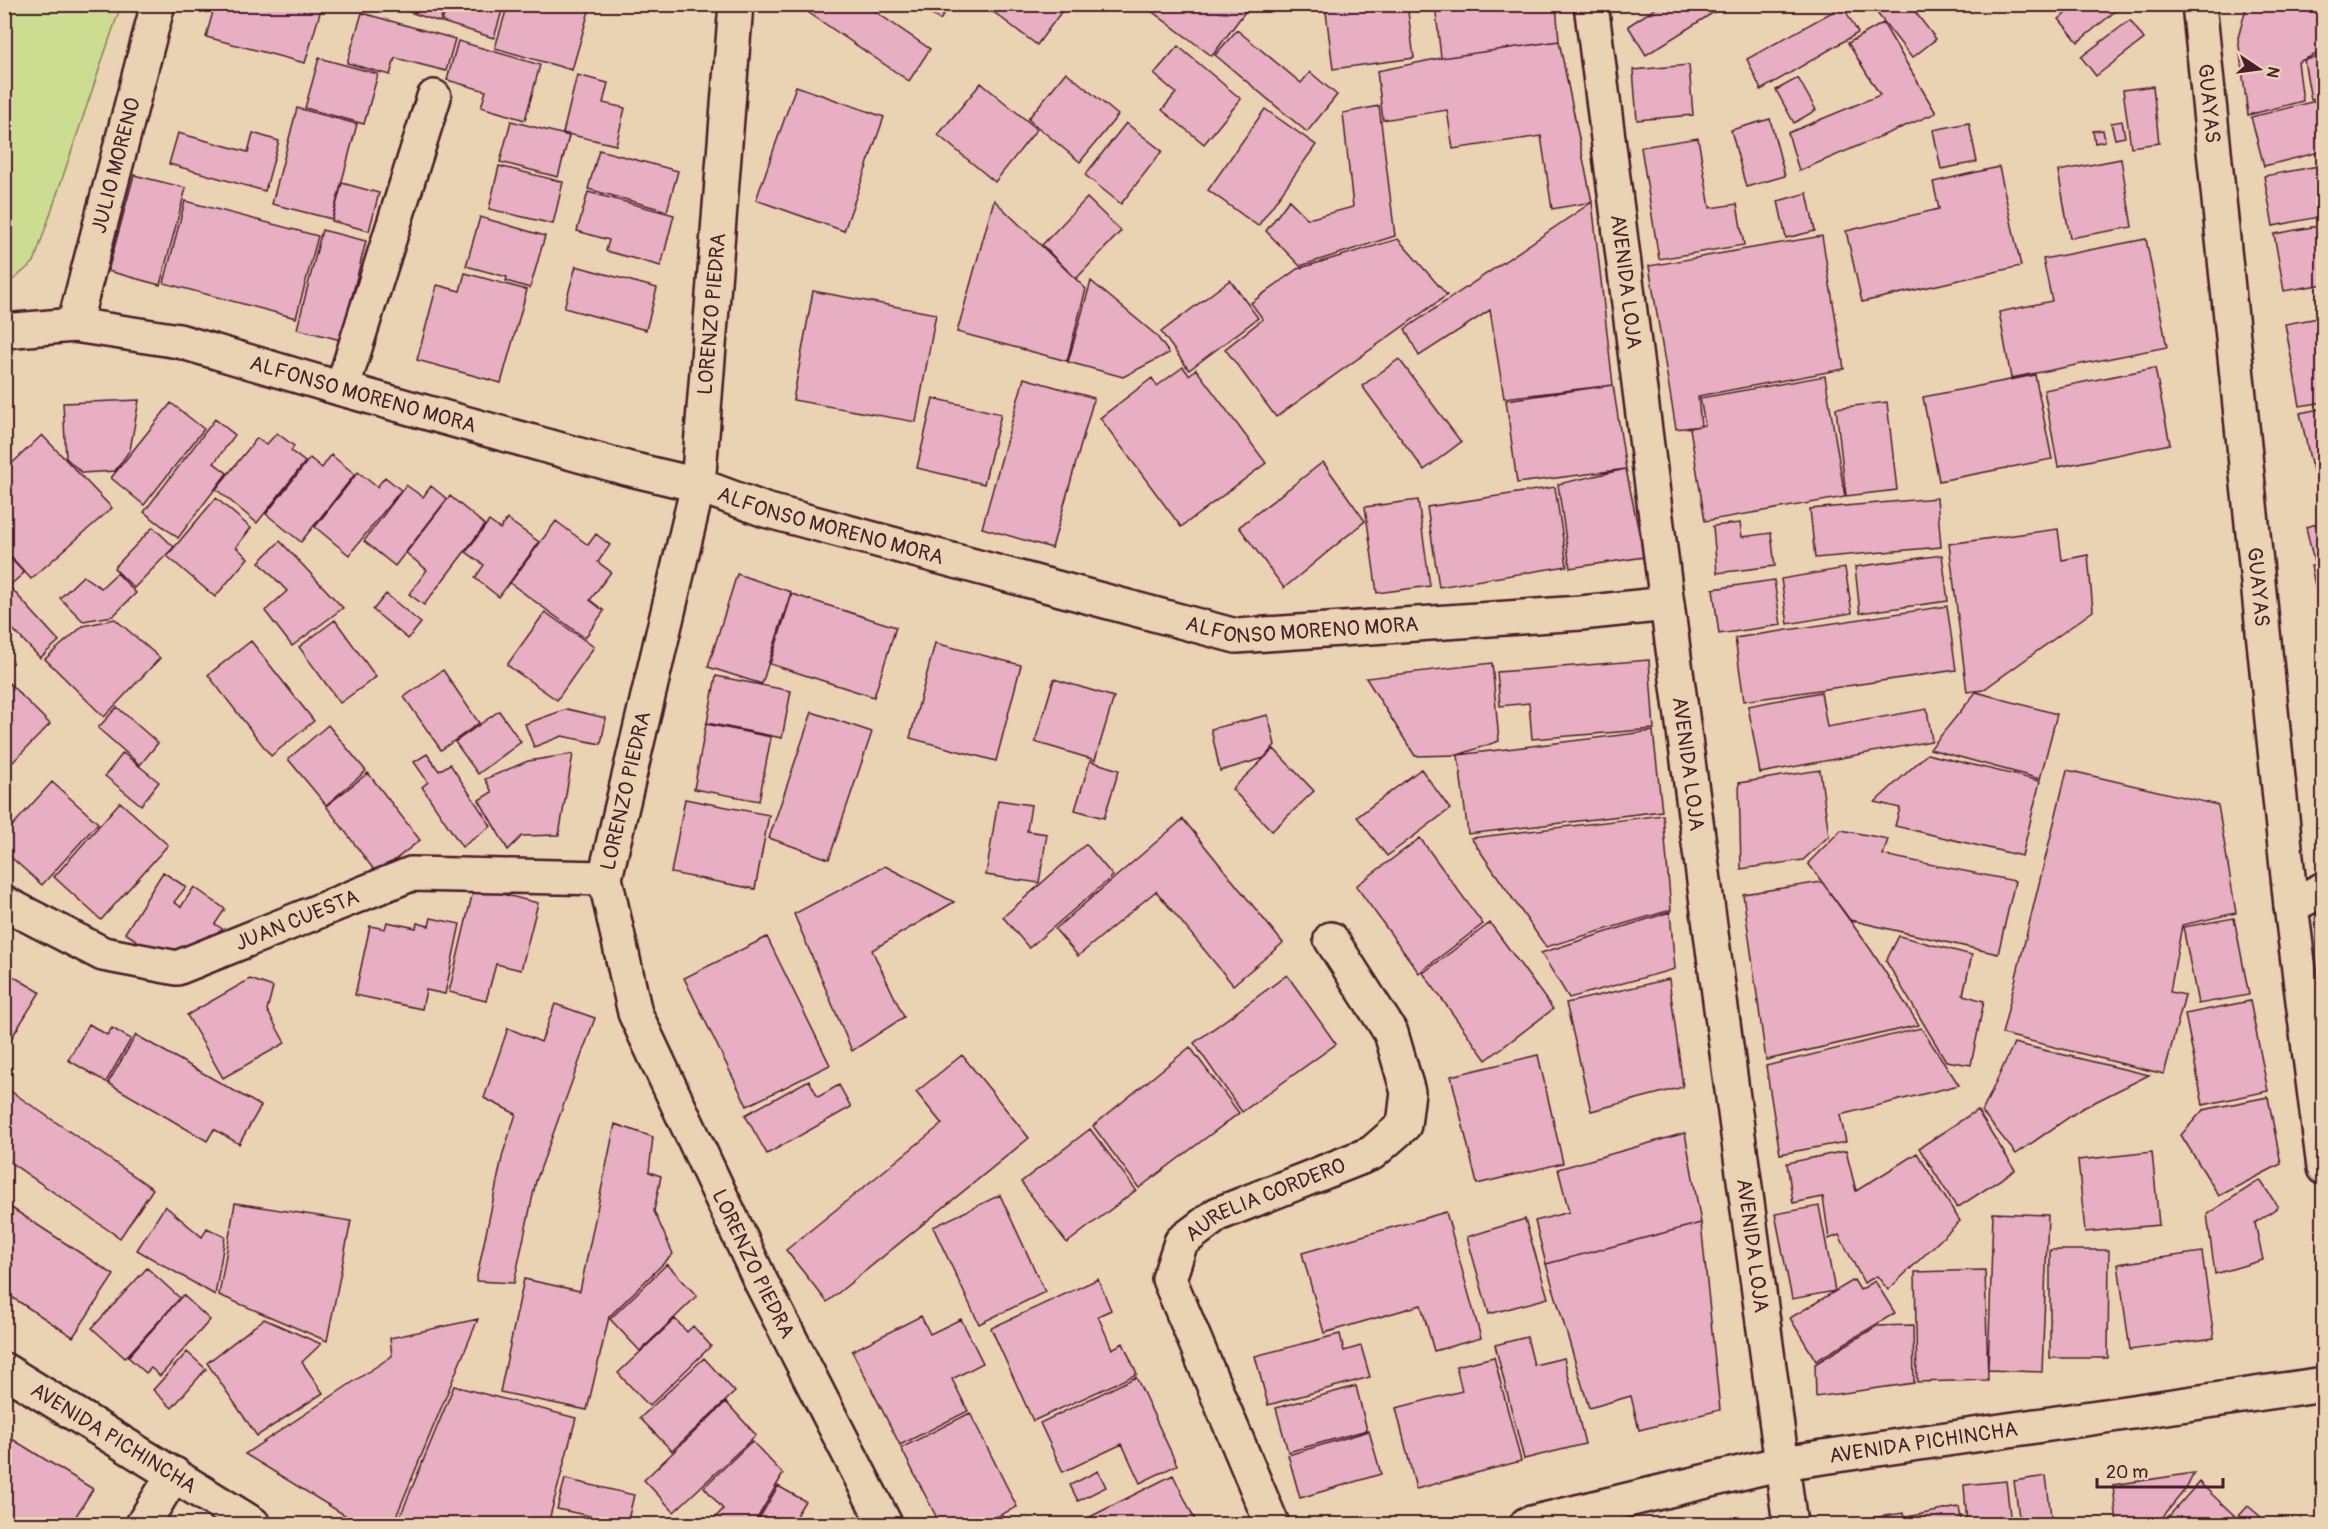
<svg xmlns="http://www.w3.org/2000/svg" width="2328" height="1529" viewBox="0 0 2328 1529" font-family="Pangolin,sans-serif">
<rect width="100%" height="100%" fill="#ead3b3"/>
<filter id="ink" filterUnits="userSpaceOnUse"><feTurbulence type="fractalNoise" baseFrequency=".0167" numOctaves="2"/><feDisplacementMap in="SourceGraphic" scale="12" xChannelSelector="R" yChannelSelector="G"/><feConvolveMatrix kernelMatrix="1 2 1 2 8 2 1 2 1" color-interpolation-filters="sRGB"/></filter>
<g filter="url(#ink)">
<path fill="#ccdd91" stroke="#8b7e5e" stroke-width="1.5" d="M5,4L121,5L34,262L14,279L5,285Z"/>
<path fill="#e8afc2" stroke="#4a1f2b" stroke-width="1.5" d="M215,4L322,6L305,63L206,37Z
M385,4H445L440,22Z
M447,4H504L494,38L442,22Z
M508,4H591L572,70L495,48Z
M796,4H864L930,49L909,81Z
M916,4H951L940,20Z
M983,4H1067L1037,45Z
M1154,4H1241L1247,9L1212,56L1150,10Z
M1325,4H1407L1414,58L1333,69Z
M1435,4H1556L1559,41L1441,58Z
M1662,4H1727L1646,55L1628,26Z
M1870,4H1909L1936,39L1912,58Z
M2077,4H2124L2078,42L2059,19Z
M2252,4H2319L2323,14L2316,19L2324,30V51L2298,62L2303,101L2248,115L2238,38L2246,8Z
M1843,6L1858,33L1761,90L1747,59Z
M362,13L455,39L446,71L395,58L390,75L347,63Z
M2130,20L2144,39L2096,76L2081,57Z
M1883,23L1936,113L1799,171L1788,133L1880,95L1848,43Z
M1237,30L1301,83L1310,72L1337,95L1307,132L1215,55Z
M458,41L540,65L525,120L481,107L486,91L447,80Z
M1559,41L1592,202L1552,209L1541,136L1453,149L1447,110L1383,120L1377,71L1441,58Z
M1178,46L1241,99L1204,144L1162,110L1176,93L1154,74Z
M2323,56L2324,98L2311,100L2304,60Z
M319,58L378,74L364,124L305,108Z
M1689,65L1693,115L1637,120L1633,70Z
M1066,72L1118,115L1080,162L1028,119Z
M577,75L608,83L603,103L625,108L616,145L563,133Z
M1798,78L1816,110L1794,123L1776,90Z
M981,83L1037,129L995,182L938,135Z
M796,86L884,117L844,231L756,200Z
M2153,86L2159,143L2131,147L2123,90Z
M2324,99V151L2264,166L2251,117Z
M1379,106L1395,236L1300,266L1266,231L1289,200L1308,219L1353,207L1343,113Z
M297,108L357,124L332,219L272,204Z
M1265,109L1316,145L1258,226L1208,190Z
M1770,119L1785,176L1746,187L1731,130Z
M511,121L569,136L558,177L500,162Z
M2122,121L2125,137L2115,139L2111,123Z
M1126,123L1162,151L1121,204L1085,175Z
M1969,123L1977,162L1941,169L1933,130Z
M2103,130L2105,141L2095,143L2093,131Z
M178,133L248,152L253,133L279,141L265,191L169,164Z
M1698,138L1710,208L1737,204L1744,245L1659,259L1641,147Z
M599,150L678,171L667,211L588,189Z
M2121,159L2132,227L2070,238L2058,171Z
M2324,165V216L2273,226L2264,176Z
M499,166L563,182L553,224L489,209Z
M1999,167L2021,266L1862,302L1846,231L1939,209L1933,182Z
M134,175L186,188L160,285L108,271Z
M342,183L379,193L369,231L332,221Z
M588,192L674,215L661,266L606,251L609,240L577,231Z
M1807,193L1815,231L1786,238L1778,201Z
M1087,198L1121,231L1076,279L1042,245Z
M994,200L1086,289L1067,361L957,332Z
M185,201L318,236L296,318L164,283Z
M1592,202L1613,385L1504,398L1490,310L1419,356L1405,329Z
M480,217L545,236L530,288L506,281L507,277L466,266Z
M2324,225V284L2284,291L2274,234Z
M322,230L366,241L341,340L297,329Z
M1822,236L1844,369L1698,396L1701,426L1676,429L1649,266Z
M1398,239L1447,295L1276,417L1225,349L1263,319L1251,303L1297,269Z
M2146,239L2167,347L2011,378L1999,312L2052,301L2043,259Z
M576,266L657,288L646,330L564,308Z
M465,273L527,290L501,383L417,360L437,285L460,291Z
M1230,280L1258,318L1189,370L1161,332Z
M1091,281L1156,335L1169,353L1123,377L1068,362Z
M813,291L936,314L916,422L793,400Z
M2324,317V402L2300,406L2285,324Z
M1399,359L1461,442L1424,470L1362,386Z
M1183,367L1189,375L1196,369L1266,463L1181,527L1100,418L1152,378L1157,386Z
M2155,368L2170,444L2058,467L2044,390Z
M2035,375L2052,459L1939,481L1923,397Z
M1825,376L1845,497L1705,521L1690,428L1705,425L1700,398Z
M1024,378L1094,398L1052,548L982,528Z
M1613,385L1626,469L1517,483L1506,400Z
M933,398L1001,414L984,484L917,468Z
M139,400L130,450L115,471L82,473L66,458L63,403Z
M1887,402L1897,490L1846,496L1836,408Z
M171,403L204,429L144,505L111,478Z
M2324,408V461L2311,464L2300,413Z
M215,419L235,435L214,463L227,473L178,538L144,512Z
M277,433L294,446L291,451L305,462L257,523L216,489L257,438L266,445Z
M42,435L112,508L31,579L4,549V471Z
M331,455L355,474L301,542L266,514L310,458L322,468Z
M1323,462L1365,521L1284,588L1239,527Z
M2324,463V515L2312,466Z
M1626,469L1644,557L1570,568L1558,484Z
M358,472L377,487L385,477L401,490L349,555L315,527Z
M406,485L423,497L431,486L447,499L395,566L364,541Z
M1555,487L1567,566L1439,587L1427,507Z
M450,496L485,525L424,605L409,594L427,570L406,553Z
M216,498L251,528L236,547L248,558L215,597L167,556Z
M1937,498L1941,547L1815,558L1810,509Z
M1418,500L1430,586L1377,593L1365,507Z
M507,519L539,542L499,597L475,578L484,565L466,552L489,521L500,529Z
M556,521L588,545L596,534L610,545L598,562L611,572L590,600L604,611L585,638L510,583Z
M2324,522V560L2314,562L2306,527Z
M1740,523L1742,537L1771,533L1775,566L1717,573L1713,526Z
M153,527L174,547L134,588L114,568Z
M2058,529L2062,560L2088,555L2093,611L1983,690L1967,692L1949,544Z
M280,541L343,608L292,646L265,611L287,591L259,562Z
M4,551L24,573L9,586L59,641L40,658L4,620Z
M1942,555L1948,601L1860,613L1855,567Z
M2324,563V629L2311,566Z
M1845,568L1852,613L1788,624L1781,579Z
M117,573L136,593L113,616L83,621L60,598L83,576L101,588Z
M737,574L791,592L762,684L708,667Z
M1774,580L1781,625L1719,634L1713,589Z
M386,594L421,623L408,639L373,610Z
M792,594L896,627L874,697L770,664Z
M1947,606L1956,670L1744,701L1735,638Z
M545,612L594,647L557,700L507,665Z
M115,619L160,658L104,717L45,659L83,626Z
M335,620L376,677L340,703L299,647Z
M251,641L314,721L271,756L208,675Z
M935,643L1021,665L996,761L910,738Z
M1649,660L1654,729L1532,739L1529,703L1500,706L1497,672Z
M1492,663L1499,741L1458,755L1415,756L1366,678Z
M443,670L479,723L441,750L404,697Z
M716,676L791,691L782,738L707,723Z
M1054,679L1114,697L1095,760L1035,742Z
M9,683L50,724L12,763L4,755V688Z
M1821,692L1827,727L1927,709L1932,741L1760,773L1748,706Z
M1976,692L2057,714L2040,779L1930,749Z
M117,707L158,743L140,765L98,728Z
M567,709L606,718L601,744L562,736L534,747L525,724Z
M499,711L521,742L478,774L455,742Z
M812,712L872,732L829,859L769,838Z
M1268,715L1275,745L1264,758L1220,771L1211,729Z
M706,724L771,737L759,801L694,789Z
M328,725L366,771L326,805L288,759Z
M1653,731L1662,811L1468,834L1458,755Z
M1274,749L1314,791L1272,831L1232,789Z
M123,753L159,782L141,805L105,776Z
M427,754L439,771L450,764L491,826L462,847L422,787L428,782L414,762Z
M573,754L559,835L522,836L508,850L479,800L492,792L485,779L528,761Z
M1927,754L2040,781L2022,856L1895,826L1900,808L1875,802Z
M1090,761L1119,770L1104,818L1075,810Z
M1421,769L1450,809L1387,856L1357,817Z
M1820,770L1829,836L1803,860L1741,869L1739,783Z
M2067,770L2218,805L2236,913L2182,925L2170,992L2185,995L2164,1074L2002,1034Z
M368,773L420,840L377,874L326,806Z
M52,782L98,823L42,885L4,851V835Z
M685,799L769,815L755,889L671,873Z
M998,800L1031,805L1027,831L1047,834L1039,883L986,875Z
M120,802L168,845L101,920L54,877Z
M1663,815L1671,910L1546,947L1471,838Z
M1183,819L1283,943L1233,985L1156,891L1078,956L1055,929Z
M1841,830L1888,839L1883,855L2015,881L1998,954L1850,920L1808,863Z
M1420,838L1483,924L1419,973L1356,886Z
M1086,844L1113,876L1029,948L1003,917Z
M885,866L954,902L872,950L904,1017L852,1051L794,914Z
M163,872L186,887L174,902L181,907L194,887L225,909L215,924L236,938L178,967L125,933Z
M1822,882L1871,950L1919,1025L1766,1060L1743,894Z
M474,887L538,903L521,970L496,964L486,1001L449,992Z
M1670,912L1675,969L1569,998L1541,953Z
M431,918L460,924L445,994L426,990L422,1009L355,995L370,926L385,929L387,922L416,928L417,923L429,926Z
M2234,918L2249,995L2198,1004L2183,927Z
M1490,923L1553,1009L1486,1060L1423,973Z
M1899,936L1972,955L1963,995L1984,1001L1971,1065L1946,1061L1886,961Z
M767,937L830,1065L747,1106L684,978Z
M4,971L40,992L4,1050Z
M1287,975L1336,1044L1242,1112L1194,1043Z
M250,979L273,987L267,1010L285,1043L223,1078L187,1015Z
M1669,979L1683,1087L1591,1111L1566,1003Z
M2250,1001L2268,1091L2203,1105L2185,1014Z
M555,1004L595,1018L536,1181L514,1283L476,1281L503,1153L516,1114L484,1098L508,1028L541,1042Z
M89,1024L107,1035L112,1028L131,1039L106,1082L68,1060Z
M1921,1028L1959,1085L1840,1115L1846,1142L1780,1154L1766,1066Z
M136,1035L261,1106L239,1144L214,1129L207,1141L108,1083Z
M2014,1043L2149,1075L2081,1109L2016,1154L1982,1112Z
M1190,1047L1239,1113L1139,1188L1093,1126Z
M962,1055L1029,1138L827,1302L786,1250L942,1124L916,1092Z
M1538,1055L1563,1163L1477,1184L1451,1076Z
M809,1080L818,1097L839,1085L851,1107L767,1154L745,1115Z
M9,1090L153,1189L120,1238L4,1158V1096Z
M2268,1097L2281,1164L2219,1196L2181,1135L2203,1110Z
M1977,1110L2015,1170L1957,1208L1919,1148Z
M615,1124L653,1137L649,1172L661,1176L654,1211L673,1254L609,1317L587,1410L500,1392L524,1279L580,1291Z
M1090,1129L1136,1190L1067,1243L1021,1182Z
M1685,1133L1701,1223L1546,1264L1535,1221L1569,1212L1558,1169Z
M1846,1151L1856,1191L1917,1153L1960,1221L1888,1290L1877,1276L1864,1283L1839,1235L1829,1239L1823,1197L1793,1203L1787,1163Z
M2152,1152L2159,1225L2085,1232L2078,1160Z
M2260,1180L2278,1207L2255,1223L2263,1260L2215,1274L2207,1214Z
M1000,1195L1045,1292L979,1324L933,1227Z
M4,1203L114,1275L73,1337L4,1292Z
M235,1203L351,1221L327,1341L219,1295Z
M165,1206L202,1237L207,1228L225,1237L215,1295L137,1250Z
M1819,1206L1835,1291L1792,1299L1775,1214Z
M1446,1212L1481,1338L1434,1351L1421,1305L1324,1333L1302,1253Z
M1993,1213L2048,1215L2042,1372L1988,1370Z
M1525,1219L1548,1298L1489,1314L1467,1237Z
M1701,1223L1720,1410L1639,1430L1631,1396L1589,1408L1546,1264Z
M2050,1250H2109L2108,1358H2050Z
M2202,1252L2214,1338L2130,1350L2118,1264Z
M667,1264L697,1296L640,1351L610,1319Z
M147,1268L180,1298L125,1358L92,1328Z
M1985,1270L1988,1380L1917,1382L1915,1272Z
M1098,1279L1111,1310L1098,1316L1112,1349L1123,1343L1137,1374L1033,1421L991,1328Z
M1854,1280L1860,1290L1875,1281L1895,1313L1816,1361L1790,1318Z
M183,1295L210,1320L160,1376L151,1368L146,1373L128,1357Z
M921,1316L930,1334L961,1319L983,1363L952,1379L968,1411L900,1445L852,1351Z
M264,1319L321,1344L302,1362L323,1393L257,1436L207,1363Z
M478,1319L393,1524H359L245,1454L392,1356L390,1338Z
M675,1319L687,1332L693,1326L711,1346L649,1406L618,1373Z
M1913,1325L1914,1383L1816,1397L1815,1364L1877,1326Z
M1340,1334L1344,1351L1361,1346L1370,1377L1268,1405L1255,1356Z
M1527,1337L1534,1365L1564,1358L1585,1444L1524,1459L1495,1345Z
M187,1352L206,1369L172,1408L153,1390Z
M1494,1357L1521,1461L1416,1489L1396,1408L1462,1391L1456,1366Z
M704,1358L735,1392L672,1451L640,1418Z
M1136,1377L1177,1465L1140,1483L1122,1444L1063,1472L1040,1423Z
M454,1386L576,1418L548,1524H397Z
M1356,1386L1367,1430L1288,1452L1276,1408Z
M726,1402L756,1435L674,1512L644,1480Z
M970,1413L1017,1507L982,1524H940L901,1448Z
M1369,1431L1381,1474L1300,1498L1288,1455Z
M4,1434L93,1489L71,1524H5L7,1521L4,1519Z
M752,1441L783,1474L754,1524H710L723,1509L704,1487Z
M1098,1471L1106,1487L1078,1501L1070,1485Z
M2194,1473L2187,1487L2157,1524H2117L2113,1485Z
M1173,1475L1197,1524H1076Z
M2046,1476L2052,1524H2020L2014,1481Z
M565,1479L634,1495L627,1524L557,1509Z
M2006,1481L2011,1524H1967L1964,1485Z
M2199,1482L2237,1518L2248,1506L2268,1523L2162,1524Z
M778,1486L805,1501L791,1524H756Z
M1959,1507L1962,1524H1908L1906,1517Z
M1903,1513L1905,1524H1833Z
M1003,1516L1007,1524H987Z"/>
<g fill="none" stroke-linecap="round" stroke-linejoin="round">
<defs>
<g id="minor">
<path id="s1" d="M736,4L698,485L605,878L635,1013L761,1282L885,1524"/>
<path id="s2" d="M2199,4L2291,906L2324,1168"/>
<path id="s3" d="M74,325L158,4"/>
<path id="s4" d="M4,331L74,325L179,341L342,389L626,468L698,485L765,510L1236,636L1581,613L1667,604"/>
<path d="M342,389L434,97"/>
<path id="s5" d="M4,903L103,954L177,968L411,874L605,878"/>
<path d="M2291,906L2324,889"/>
<path d="M143,1524L174,1474"/>
<path id="s6" d="M1272,1524L1169,1279L1181,1242L1218,1214L1372,1153L1404,1125L1408,1092L1391,1033L1331,939"/>
</g>
<g id="tertiary">
<path id="s7" d="M1591,4L1667,604L1790,1524"/>
<path id="s8" d="M4,1370L253,1524"/>
<path id="s9" d="M1527,1524L1782,1463L2324,1384"/>
</g>
</defs>
<use href="#minor" stroke="#4a1f2b" stroke-width="38"/>
<use href="#tertiary" stroke="#4a1f2b" stroke-width="38"/>
<use href="#minor" stroke="#ead3b3" stroke-width="33"/>
<use href="#tertiary" stroke="#ead3b3" stroke-width="33"/>
</g>
</g>
<g text-anchor="middle" dominant-baseline="central" stroke-width="4.5" stroke-linejoin="round" paint-order="stroke">
<g font-size="21" fill="#4a1f2b" stroke="#ead3b3">
<text stroke="none"><textPath href="#s2" startOffset="100">GUAYAS</textPath></text>
<text stroke="none"><textPath href="#s3" startOffset="165">JULIO MORENO</textPath></text>
<text stroke="none"><textPath href="#s7" startOffset="280">AVENIDA LOJA</textPath></text>
<text transform="translate(712 314) rotate(-85)">LORENZO PIEDRA</text>
<text stroke="none"><textPath href="#s4" startOffset="368">ALFONSO MORENO MORA</textPath></text>
<text stroke="none"><textPath href="#s4" startOffset="854">ALFONSO MORENO MORA</textPath></text>
<text stroke="none"><textPath href="#s2" startOffset="586">GUAYAS</textPath></text>
<text stroke="none"><textPath href="#s4" startOffset="1340">ALFONSO MORENO MORA</textPath></text>
<text stroke="none"><textPath href="#s7" startOffset="766">AVENIDA LOJA</textPath></text>
<text transform="translate(626 791) rotate(-77)">LORENZO PIEDRA</text>
<text stroke="none"><textPath href="#s5" startOffset="316">JUAN CUESTA</textPath></text>
<text stroke="none"><textPath href="#s6" startOffset="400">AURELIA CORDERO</textPath></text>
<text stroke="none"><textPath href="#s7" startOffset="1252">AVENIDA LOJA</textPath></text>
<text stroke="none"><textPath href="#s1" startOffset="1302">LORENZO PIEDRA</textPath></text>
<text stroke="none"><textPath href="#s8" startOffset="129">AVENIDA PICHINCHA</textPath></text>
<text stroke="none"><textPath href="#s9" startOffset="405">AVENIDA PICHINCHA</textPath></text>
</g>
</g>
<rect width="2328" height="1529" fill="none" stroke="#ead3b3" stroke-width="24"/>
<rect x="12" y="12" width="2304" height="1505" fill="none" stroke="#4a1f2b" stroke-width="2" filter="url(#ink)"/>
<g transform="translate(2259 69) rotate(103)" stroke="#ead3b3" stroke-width="4.5" paint-order="stroke">
<path d="M0-4.5L10 22L0 15L-10 22Z" fill="#4a1f2b"/>
<text y="-9" font-size="16" font-weight="bold" text-anchor="middle" fill="#4a1f2b">N</text>
</g>
<path d="M2097 1478v9h126v-9" fill="none" stroke="#4a1f2b" stroke-width="3"/>
<text x="2106" y="1478" font-size="18" fill="#4a1f2b" stroke="#ead3b3" stroke-width="4.5" paint-order="stroke">20 m</text>
</svg>
